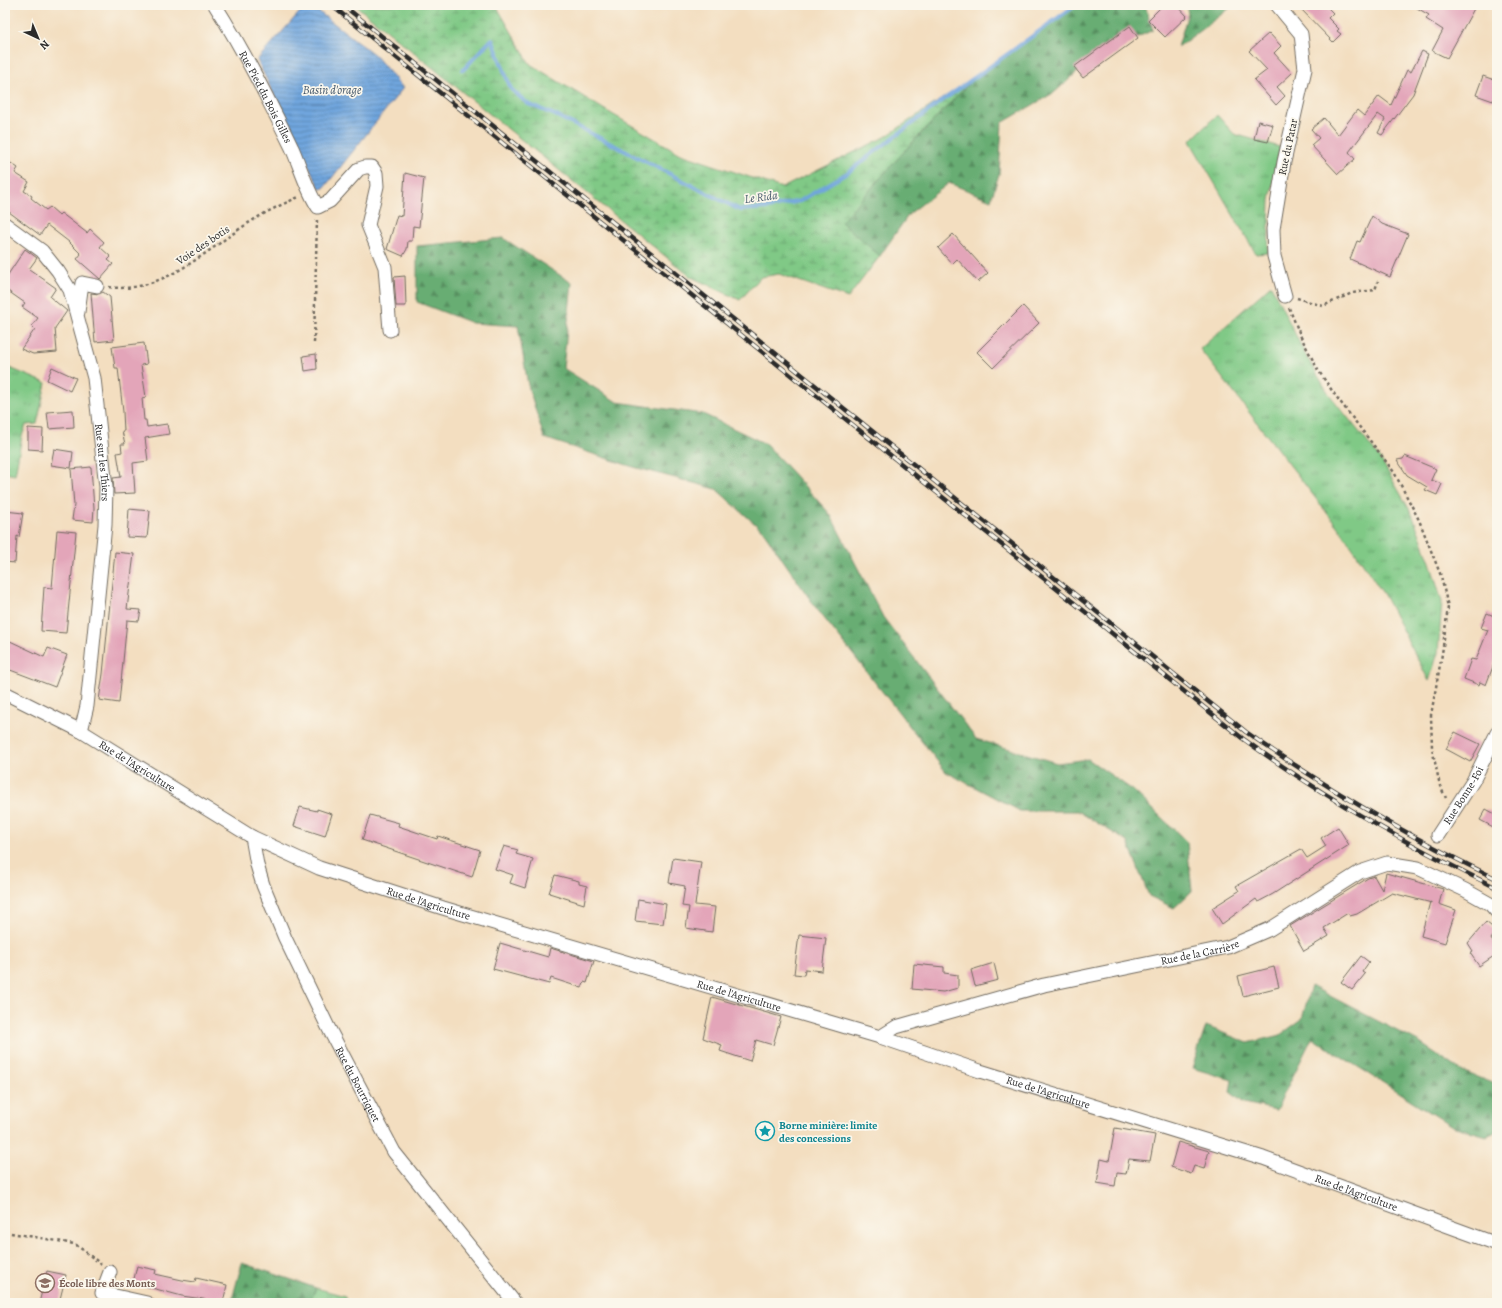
<svg xmlns="http://www.w3.org/2000/svg" width="1502" height="1308" viewBox="0 0 1502 1308" font-family="Alegreya,serif">
<defs>
<pattern id="grass-tufts" width="24" height="20" patternUnits="userSpaceOnUse"><rect width="24" height="20" fill="#80c986"/><path d="M3 7l-1-3M5 7V3M7 7l1-3M15 17l-1-3M17 17v-4M19 17l1-3" fill="none" stroke="#69a36e"/></pattern>
<pattern id="forest-firs" width="22" height="20" patternUnits="userSpaceOnUse"><rect width="22" height="20" fill="#68ad73"/><path d="M5 1l3.5 6h-7zM16 11l3.5 6h-7z" fill="#568d5f"/></pattern>
<pattern id="wetland-marsh" width="20" height="14" patternUnits="userSpaceOnUse"><rect width="20" height="14" fill="#80c986"/><path d="M1 5h8M5 5V1M11 12h8M15 12V8" fill="none" stroke="#69a36e"/></pattern>
<pattern id="water-rules" width="6" height="5" patternUnits="userSpaceOnUse"><rect width="6" height="5" fill="#70a5dd"/><path d="M0 2.5h6" fill="none" stroke="#5c87b3"/></pattern>
</defs>
<rect width="100%" height="100%" fill="#fbf7ec"/>
<filter id="ink" filterUnits="userSpaceOnUse"><feTurbulence type="fractalNoise" baseFrequency=".025" numOctaves="2"/><feDisplacementMap in="SourceGraphic" scale="8" xChannelSelector="R" yChannelSelector="G"/><feConvolveMatrix kernelMatrix="1 2 1 2 8 2 1 2 1" color-interpolation-filters="sRGB"/></filter>
<filter id="wash" filterUnits="userSpaceOnUse"><feTurbulence type="fractalNoise" baseFrequency=".012" numOctaves="4" result="noise"/><feDisplacementMap in="SourceGraphic" scale="16" xChannelSelector="R" yChannelSelector="G"/><feGaussianBlur stdDeviation="0.9" result="paint"/><feColorMatrix in="noise" values="0 0 0 0 0 0 0 0 0 0 0 0 0 0 0 0 0 1.4 0 .05"/><feComposite in="paint" operator="in"/></filter>
<g filter="url(#wash)">
<rect width="100%" height="100%" fill="#f3dec0"/>
<path fill="url(#grass-tufts)" stroke="#567a58" d="M1217,115L1234,134L1280,147L1270,200L1268,253L1256,254L1190,141Z
M1271,285L1306,356L1329,394L1380,458L1412,514L1430,562L1442,602L1438,653L1429,681L1384,595L1344,535L1200,349Z
M5,366L46,383L37,424L26,425L22,436L15,475L5,473Z
M316,1288L345,1296L346,1303H309Z"/>
<path fill="url(#forest-firs)" stroke="#4a6c4f" d="M1076,5H1145L1153,30L1094,57L1055,92L1002,123L999,174L991,200L949,183L909,214L880,256L840,222L909,146L976,76Z
M1186,5H1234L1178,47L1188,13Z
M503,238L572,283L563,368L617,402L703,414L766,444L830,514L883,617L976,739L1057,763L1088,759L1134,791L1187,842L1192,891L1174,908L1149,896L1128,842L1078,811H1020L946,772L816,608L763,531L716,489L630,466L544,438L528,385L518,326L472,323L417,302V246Z
M1311,986L1420,1043L1462,1071L1497,1085V1131L1487,1136L1452,1126L1312,1038L1276,1110L1244,1103L1230,1092L1232,1080L1192,1068L1206,1026L1248,1043L1280,1035L1302,1019Z
M242,1263L316,1288L309,1303H231Z"/>
<path fill="url(#wetland-marsh)" stroke="#567a58" d="M355,5H494L497,7L530,64L605,110L681,154L782,188L885,137L976,76L909,146L841,222L880,256L848,298L779,274L761,277L740,300L691,277Z"/>
<path fill="url(#water-rules)" stroke="#4e6884" d="M306,5H310L375,55L403,88L324,188L320,189L257,60Z"/>
<g fill="none" stroke-linecap="round" stroke-linejoin="round">
<path stroke="#70a5dd" stroke-width="4" d="M463,70L492,39L511,89L528,104L555,115L740,210L767,208L800,201L847,173L939,103L1076,5"/>
</g>
<g id="blocks">
<path fill="#e3a5b9" d="M1163,5H1177L1187,16L1165,37L1148,20Z
M1297,5H1325L1333,13L1328,18L1339,29L1337,31L1341,34L1333,42Z
M1412,5H1476L1447,58L1432,51L1443,30L1426,19L1429,15Z
M1130,26L1138,38L1083,78L1074,67Z
M1269,33L1281,46L1274,53L1292,73L1277,87L1285,96L1276,105L1254,80L1267,70L1249,51Z
M1422,51L1428,54L1413,94L1382,135L1378,133L1385,119L1378,114L1349,152L1355,159L1338,174L1311,145L1319,138L1311,129L1324,118L1338,135L1357,110L1364,116L1379,96L1391,105L1407,70L1411,72Z
M1483,76L1497,81V96H1495L1493,101L1476,95Z
M1258,121L1273,125L1268,142L1254,139Z
M5,159L18,168L15,173L29,182L24,191L32,196L31,198L46,210L50,207L59,215L61,213L87,233L90,229L104,242L100,247L111,257L108,260L113,264L100,279L77,259L81,254L69,242L47,225L40,235L5,209Z
M405,173L424,178L419,227L413,226L412,241H408L407,249L403,256L387,249L397,215L402,216Z
M1372,216L1382,224L1408,234L1390,277L1350,259L1357,241L1360,242Z
M953,234L988,273L978,282L957,259L952,264L938,248Z
M25,249L37,258L29,269L56,288L50,297L67,311L55,328L57,352L33,354L21,349L35,329L32,326L38,318L22,307L25,303L5,289V279Z
M405,276L406,306H396L394,277Z
M103,292L110,297L114,340L95,342L91,293L99,294Z
M1023,306L1039,323L993,368L977,352Z
M144,343L147,364L141,365L146,397L142,398L144,420H146L147,427L167,424L169,434L145,438L148,461L133,463L135,493L114,494L113,478L121,477L117,453L122,452L121,444H125L122,431H124L123,412L118,368H115L112,347Z
M316,354L317,369L305,371L303,356Z
M52,367L76,378L70,391L47,380Z
M73,410L74,427L49,429L47,412Z
M28,428L43,429L42,450L28,449Z
M54,449L73,452L71,468L51,465Z
M1405,456L1436,469L1431,480L1442,484L1437,495L1425,490L1427,487L1407,475L1397,460L1403,459Z
M91,467L94,508L93,522L72,520L74,505L71,469Z
M129,509L150,511L147,538L127,537Z
M5,511L23,513L19,537L17,536L15,563L5,562Z
M57,530L76,532L66,633L41,631L44,587L52,588Z
M115,552L134,554L127,609L141,610L139,621L127,620L119,703L99,700L103,674Z
M1497,609V656L1486,685L1480,682L1479,685L1464,679L1471,659L1476,660L1488,630L1481,628L1487,613L1494,616Z
M8,640L44,657L48,648L67,655L55,687L5,668V648Z
M1455,732L1480,744L1470,762L1446,749Z
M300,807L317,811V809L332,814L325,836L294,826Z
M1486,809L1497,815V829L1480,820Z
M370,815L399,823L398,826L437,839L438,836L480,850L472,877L362,840Z
M1338,827L1349,845L1273,894L1258,902L1256,899L1222,924L1212,908L1239,891L1236,886L1301,849L1307,858L1326,846L1321,838Z
M504,846L518,850L516,854L533,859L525,888L510,883L513,875L495,869Z
M673,858L701,862L695,905L715,907L712,932L686,928L689,907L682,906L685,886L669,883Z
M1386,873L1443,889L1439,904L1456,910L1445,943L1421,936L1430,902L1432,903L1392,893L1357,914L1350,916L1348,913L1324,928L1329,936L1304,951L1290,926L1368,878L1374,876L1382,890Z
M555,875L579,881V884L587,886L584,904L549,893Z
M638,899L666,904L663,924L635,921Z
M1486,922L1497,931L1491,939L1497,948V954L1479,966L1470,953L1473,951L1468,943Z
M799,935L826,938L822,971L805,969L804,975L794,974Z
M500,943L548,957L550,948L594,961L587,983L584,982L582,988L551,978L549,984L493,969Z
M1361,956L1369,962L1362,972L1365,974L1352,990L1341,982Z
M994,963L998,980L975,986L971,970Z
M914,964L944,967V973L958,975V988L943,992L912,989Z
M1274,967L1279,987L1243,996L1238,976Z
M712,997L781,1017L773,1045L756,1040L750,1061L720,1051L722,1045L703,1038Z
M1115,1128L1155,1135L1150,1161L1129,1159L1126,1174L1117,1173L1115,1186L1097,1183L1101,1159L1109,1161Z
M1178,1142L1209,1151L1204,1169L1194,1166L1191,1174L1171,1167Z
M137,1266L156,1270L155,1274L182,1280L195,1282L196,1278L227,1285L223,1302L182,1296L133,1283Z
M47,1271L66,1275L59,1303H39Z"/>
</g>
</g>
<g filter="url(#ink)">
<use href="#blocks" fill-opacity="0" stroke="#716a5f" stroke-width="1"/>
<g fill="none" stroke-linecap="round" stroke-linejoin="round">
<defs>
<g id="minor">
<path id="s1" d="M215,5C244,51 268,99 292,148C300,166 307,191 318,207L330,201L359,169L365,167H372L376,173L377,186L368,225L385,267L390,330"/>
<path d="M1277,5L1301,34L1305,69L1284,162L1273,229L1274,256L1285,296"/>
<path id="s2" d="M5,224L42,251L58,271L70,290L94,378L106,487L105,525L87,706L81,731"/>
<path d="M78,312L82,283L97,286"/>
<path id="s3" d="M5,693L81,731L252,837L319,868L443,908L880,1037L980,1071L1263,1158L1497,1244"/>
<path id="s4" d="M1438,835L1473,781L1497,733"/>
<path id="s5" d="M252,837L257,865L263,885L285,938L328,1027L394,1152L515,1303"/>
<path id="s6" d="M880,1037L896,1027L1044,985L1228,947L1270,929L1360,872L1387,863L1418,868L1465,890L1490,904L1497,912"/>
<path d="M110,1272L102,1293L147,1303"/>
</g>
</defs>
<use href="#minor" stroke="#716a5f" stroke-width="15"/>
<path stroke="#716a5f" stroke-width="2.5" stroke-dasharray="3 3" stroke-linecap="butt" d="M109,287C162,295 209,248 250,222C266,212 282,204 299,197
M1297,298L1323,306L1352,293L1375,290L1378,281
M1289,308L1301,337L1318,370L1335,395L1394,472L1419,520L1441,576L1448,607L1442,654L1431,715L1432,748L1440,786L1446,798
M314,343L317,219
M5,1232L75,1244L101,1264"/>
<use href="#minor" stroke="#fff" stroke-width="13"/>
<defs>
<path id="rail" d="M331,5L1242,738C1322,796 1407,845 1497,888
M343,5L1246,732C1326,788 1409,837 1497,879"/>
</defs>
<use href="#rail" stroke="#2b2b2b" stroke-width="4.5"/>
<use href="#rail" stroke="#fbf7ec" stroke-width="3" stroke-dasharray="9" stroke-linecap="butt"/>
</g>
</g>
<defs>
<symbol id="sight-ring" viewBox="-11 -11 22 22"><circle r="9.5" fill="#fbf7ec" stroke="#0f9aa8" stroke-width="1.5"/><path d="M0-6L1.8-2.2L6-1.7L2.9 1.2L3.7 5.4L0 3.3L-3.7 5.4L-2.9 1.2L-6-1.7L-1.8-2.2Z" fill="#0f9aa8"/></symbol>
<symbol id="school-ring" viewBox="-11 -11 22 22"><circle r="9.5" fill="#fbf7ec" stroke="#8d6e63" stroke-width="1.5"/><path d="M0-5L7-2L0 1L-7-2ZM-4 1L0 2.5L4 1V4Q0 6-4 4Z" fill="#8d6e63"/></symbol>
</defs>
<g fill-rule="evenodd">
<use href="#sight-ring" x="754" y="1120" width="22" height="22"/>
<use href="#school-ring" x="34" y="1272" width="22" height="22"/>
</g>
<g text-anchor="middle" dominant-baseline="central" stroke-width="3.5" stroke-linejoin="round" paint-order="stroke">
<g font-size="11" fill="#2b2b2b" stroke="#fbf7ec">
<text stroke="none"><textPath href="#s1" startOffset="105">Rue Pied du Bois Gilles</textPath></text>
<text transform="translate(1288 147) rotate(-78)">Rue du Patar</text>
<text transform="translate(203 245) rotate(-34)">Voie des botis</text>
<text stroke="none"><textPath href="#s2" startOffset="270">Rue sur les Thiers</textPath></text>
<text stroke="none"><textPath href="#s3" startOffset="151">Rue de l'Agriculture</textPath></text>
<text stroke="none"><textPath href="#s4" startOffset="47">Rue Bonne-Foi</textPath></text>
<text stroke="none"><textPath href="#s3" startOffset="475">Rue de l'Agriculture</textPath></text>
<text stroke="none"><textPath href="#s6" startOffset="332">Rue de la Carrière</textPath></text>
<text stroke="none"><textPath href="#s3" startOffset="799">Rue de l'Agriculture</textPath></text>
<text stroke="none"><textPath href="#s5" startOffset="270">Rue du Bourriquet</textPath></text>
<text stroke="none"><textPath href="#s3" startOffset="1123">Rue de l'Agriculture</textPath></text>
<text stroke="none"><textPath href="#s3" startOffset="1447">Rue de l'Agriculture</textPath></text>
</g>
<g font-size="11" font-weight="bold" fill="#0d838f" stroke="#fbf7ec" text-anchor="start">
<text x="779" y="1125">Borne minière: limite<tspan x="779" dy="13">des concessions</tspan></text>
</g>
<g font-size="11" font-weight="bold" fill="#785e54" stroke="#fbf7ec" text-anchor="start">
<text x="59" y="1283">École libre des Monts</text>
</g>
<g font-size="12" font-style="italic" fill="#435669" stroke="#fbf7ec">
<text x="332" y="90">Basin d'orage</text>
<text transform="translate(761 197) rotate(-7)">Le Rida</text>
</g>
</g>
<rect width="1502" height="1308" fill="none" stroke="#fbf7ec" stroke-width="20"/>
<g transform="translate(38 38) rotate(136)" stroke="#fbf7ec" stroke-width="3" paint-order="stroke">
<path d="M0-3L7 15L0 10L-7 15Z" fill="#2b2b2b"/>
<text y="-6" font-size="11" font-weight="bold" text-anchor="middle" fill="#2b2b2b">N</text>
</g>
</svg>
